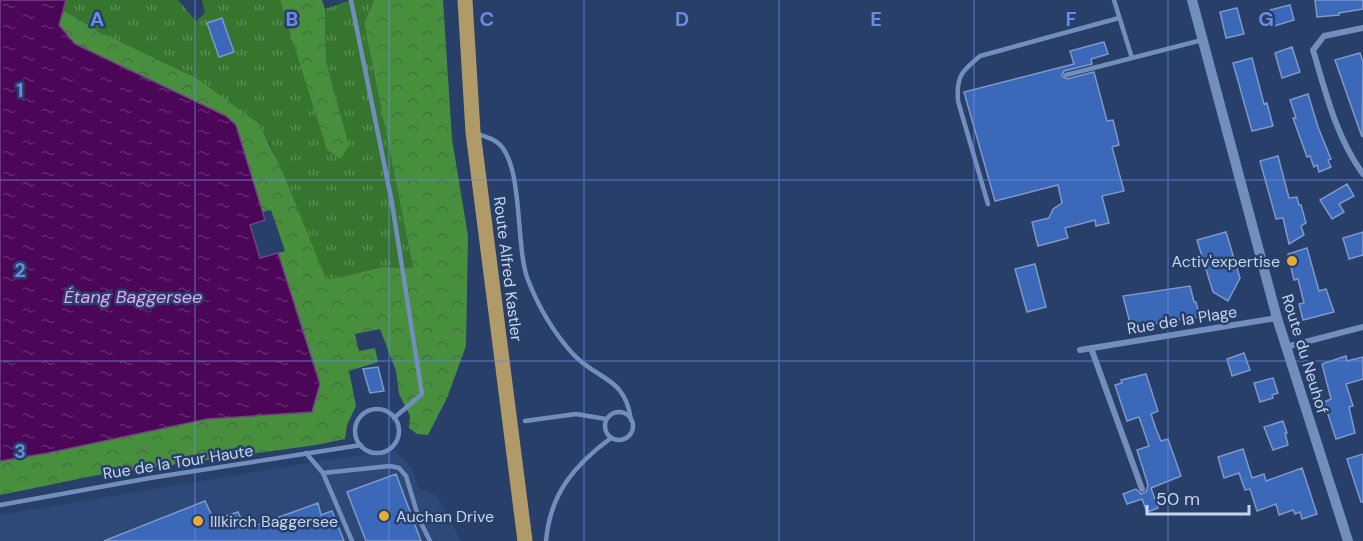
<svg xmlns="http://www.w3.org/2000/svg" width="1363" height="541" viewBox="0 0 1363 541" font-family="'DM Sans',sans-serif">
<defs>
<pattern id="grass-tufts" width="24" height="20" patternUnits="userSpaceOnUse" patternTransform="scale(1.5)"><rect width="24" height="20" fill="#36752d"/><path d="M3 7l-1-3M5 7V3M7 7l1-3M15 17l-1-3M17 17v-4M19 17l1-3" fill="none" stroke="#5b8e56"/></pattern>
<pattern id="forest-crowns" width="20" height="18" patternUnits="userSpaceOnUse" patternTransform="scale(1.5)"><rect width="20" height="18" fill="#488f3d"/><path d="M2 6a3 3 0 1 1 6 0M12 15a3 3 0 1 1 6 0" fill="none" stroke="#437340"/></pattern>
<pattern id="water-ripples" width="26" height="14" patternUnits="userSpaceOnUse" patternTransform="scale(1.5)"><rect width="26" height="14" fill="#4b0657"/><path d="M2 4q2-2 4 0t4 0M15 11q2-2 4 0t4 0" fill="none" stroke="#63296f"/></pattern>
</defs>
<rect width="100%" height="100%" fill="#273f69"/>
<path fill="#2e4978" d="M395,451L413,470L418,488L437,496L461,541H0V515L320,461Z"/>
<path fill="url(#grass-tufts)" d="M66,0H178L196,21L205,13L202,0H280L294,41L349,145L326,62L325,9L350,0H374L364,23L413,268L382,267L345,276L325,279L269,142L104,34L64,11Z"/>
<path fill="url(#forest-crowns)" d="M280,0H322L325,9L326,62L349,145L341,159L327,150Z
M374,0H443L452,139L468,236L466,346L447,398L428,435L417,434L409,428L410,416L399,394L396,371L380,329L355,334L359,351L375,348L378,362L349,371L356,406L347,425L345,439L316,445L98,475L0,495V461L48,453L207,419L312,412L320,384L278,253L285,251L271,210L262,212L236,125L226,116L75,44L59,25L64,11L104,34L196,78L258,123L281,168L326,279L345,276L382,267L413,268L364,23Z"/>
<path fill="url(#water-ripples)" stroke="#704484" stroke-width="1.5" d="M0,0H66L59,25L75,44L226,116L236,125L265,220L250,225L260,258L278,253L320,384L312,412L207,419L48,453L0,461Z"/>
<path fill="#3b68b9" stroke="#7d99ca" stroke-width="1.5" d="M1315,0H1363V9L1339,13V15L1317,17Z
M1290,5L1294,20L1274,26L1270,10Z
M1237,8L1244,34L1226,38L1220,12Z
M222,18L234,52L219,57L207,23Z
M1104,42L1108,54L1091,59L1092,64L1064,71L1062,76L1067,79L1094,72L1107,121L1113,120L1117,136L1119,145L1112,147L1124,191L1102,196L1109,223L1096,226L1095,220L1065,228L1068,238L1038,246L1032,222L1049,218L1053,209L1062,203L1058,185L995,201L964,92L1074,64L1070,51Z
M1292,47L1300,72L1282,78L1275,53Z
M1360,53L1363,62L1362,137L1335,60Z
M1252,58L1264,104L1267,103L1273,126L1252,131L1233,63Z
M1308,94L1318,127L1331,159L1328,160L1331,167L1319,172L1317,165L1314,167L1310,156L1307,157L1293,118H1296L1290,100Z
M1278,156L1289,198L1297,197L1299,205H1301L1306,223L1301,226L1304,235L1289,244L1283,218L1276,219L1260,161Z
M1347,184L1354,196L1339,204L1344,212L1332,219L1320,200Z
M1226,232L1240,278L1228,301L1213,292L1197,240Z
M1363,232V255L1349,259L1343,238Z
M1307,248L1319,291L1326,289L1334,312L1303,320L1299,304L1304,303L1298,279L1294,280L1288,254Z
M1035,264L1046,307L1027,312L1015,269Z
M1190,286L1194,302H1196L1200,317L1131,327L1123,296Z
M1244,353L1250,370L1232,376L1227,359Z
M1346,356L1347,361L1363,357V379L1346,384L1353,406L1349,407L1355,433L1336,439L1324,402L1331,399L1322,364Z
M378,367L384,391L370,393L363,369Z
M1146,374L1158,411L1151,414L1156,429L1161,441L1168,439L1181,476L1151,488L1158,508L1147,512L1142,499L1127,504L1123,494L1136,489L1141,494L1146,492L1148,485L1137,450L1149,446L1139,417L1127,421L1115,385L1122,383L1121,380Z
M1273,378L1278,393L1272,395L1273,398L1260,402L1254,383Z
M1283,421L1287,433H1285L1288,445L1273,450L1264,427Z
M1243,449L1252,478L1264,474L1266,481L1302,468L1317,514L1302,519L1300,512L1295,514L1293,510L1279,515L1276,504L1257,511L1250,489L1245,490L1239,473L1224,478L1218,457Z
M1363,454V502H1361L1347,459Z
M396,474L421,541H366L347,492Z
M205,501L214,520L238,512L246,529L318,503L321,515L332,511L344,541H104Z"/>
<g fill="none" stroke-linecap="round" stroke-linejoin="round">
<path stroke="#728ebd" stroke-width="4.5" d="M351,0L392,203L422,394L394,418
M1114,0L1132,58
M1066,75L1202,40
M477,134C484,136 492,138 498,143C524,164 515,248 528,280C539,308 553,332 573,354C598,381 625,376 631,420
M988,204L958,101C956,76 962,71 980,56L1119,18
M355 431a22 22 0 1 1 44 0a22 22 0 1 1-44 0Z
M605 426a14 14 0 1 1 28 0a14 14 0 1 1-28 0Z
M525,421L576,414L606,419
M306,453L323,473L352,541
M323,473L390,466L399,468L406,476L419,519L430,541
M0,505L150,478L361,445
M546,541C550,494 574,465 611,438"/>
<path stroke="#728ebd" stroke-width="6" d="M1363,28L1324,36L1313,50C1326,93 1336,137 1363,174
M1286,347L1363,327
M1091,348L1142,489
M1080,350L1277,318"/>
<path stroke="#728ebd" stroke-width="10" d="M1192,0L1277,318L1348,541"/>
<path stroke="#b09b68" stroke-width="15" d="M465,0L473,132L525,541"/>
</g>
<path fill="none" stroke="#698be2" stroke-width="1.5" stroke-opacity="0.55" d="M195,0V541M389,0V541M584,0V541M779,0V541M974,0V541M1168,0V541M0,180H1363M0,361H1363"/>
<g fill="#e6ac36" stroke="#273f69" stroke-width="2">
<circle cx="1292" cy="261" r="6"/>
<circle cx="384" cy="516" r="6"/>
<circle cx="198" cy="521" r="6"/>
</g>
<g text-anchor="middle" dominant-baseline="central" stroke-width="5" stroke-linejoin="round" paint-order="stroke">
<g font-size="16" fill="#c6d5ee" stroke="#273f69" text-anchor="start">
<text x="1280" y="261" text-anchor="end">Activ'expertise</text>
<text x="396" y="516">Auchan Drive</text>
<text x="210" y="521">Illkirch Baggersee</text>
</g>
<g font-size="16" fill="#c6d5ee" stroke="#273f69">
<text transform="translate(508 269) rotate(83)">Route Alfred Kastler</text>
<text transform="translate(1182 320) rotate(-9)">Rue de la Plage</text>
<text transform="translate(1305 354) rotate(73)">Route du Neuhof</text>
<text transform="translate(178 462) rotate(-9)">Rue de la Tour Haute</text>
</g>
<g font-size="18" font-style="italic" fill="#e7a2f4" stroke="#273f69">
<text x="133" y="297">Étang Baggersee</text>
</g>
</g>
<g font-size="20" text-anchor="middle" font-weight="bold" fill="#698be2" stroke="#273f69" stroke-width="5" stroke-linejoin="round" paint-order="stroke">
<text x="97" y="26">A</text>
<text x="292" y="26">B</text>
<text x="487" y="26">C</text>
<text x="682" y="26">D</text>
<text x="876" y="26">E</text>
<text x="1071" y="26">F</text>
<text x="1266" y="26">G</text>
<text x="20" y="97">1</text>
<text x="20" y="277">2</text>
<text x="20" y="458">3</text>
</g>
<path d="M1147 505v9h102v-9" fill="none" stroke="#c6d5ee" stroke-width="3"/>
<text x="1156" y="505" font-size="18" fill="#c6d5ee" stroke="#273f69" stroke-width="4.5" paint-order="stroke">50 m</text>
</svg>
